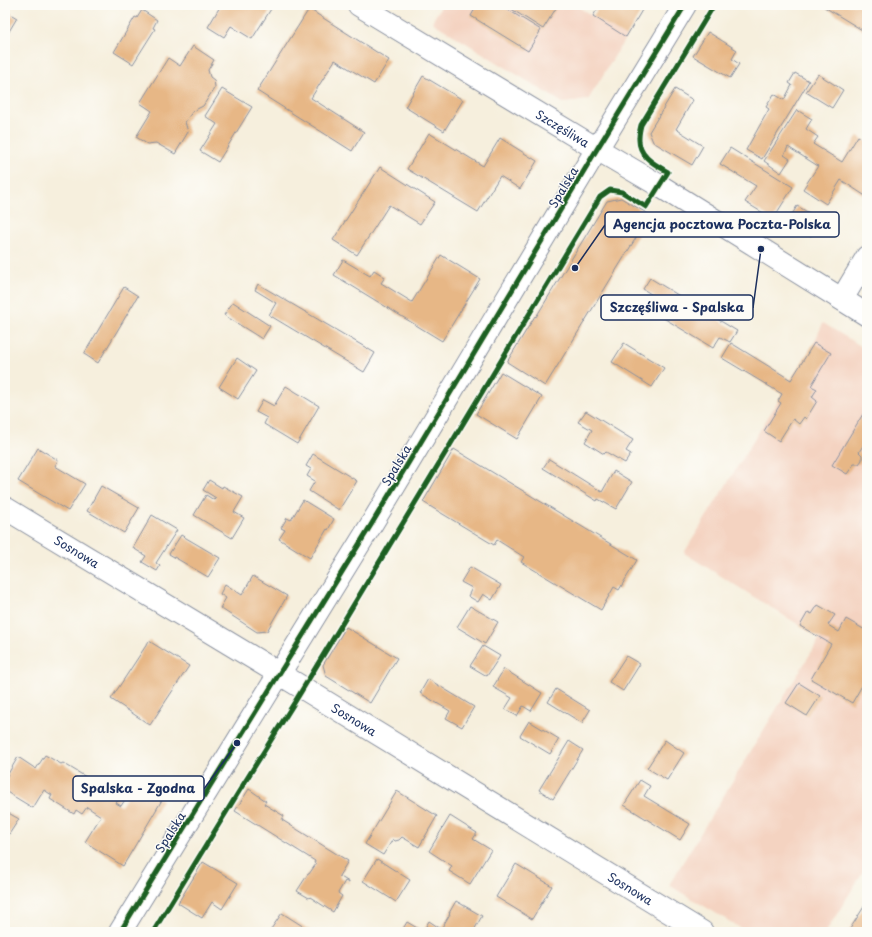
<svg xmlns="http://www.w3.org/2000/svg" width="872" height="937" font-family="'Playpen Sans',sans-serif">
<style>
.built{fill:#f4d3c1}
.building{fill:#e7b786}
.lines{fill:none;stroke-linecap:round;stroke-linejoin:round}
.minor-casing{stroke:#888f9e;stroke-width:24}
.tertiary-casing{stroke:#888f9e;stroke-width:24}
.minor{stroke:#fff;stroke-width:22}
.tertiary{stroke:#fff;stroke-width:22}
.cycleway-casing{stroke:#fdfcf7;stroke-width:8}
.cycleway{stroke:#1b5e20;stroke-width:5}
.labels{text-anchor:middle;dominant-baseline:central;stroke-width:3;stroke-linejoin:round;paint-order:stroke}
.street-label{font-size:12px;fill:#1b2f5e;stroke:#fdfcf7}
.leader{fill:none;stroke:#1b2f5e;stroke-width:1.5}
.callout-dot{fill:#1b2f5e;stroke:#fdfcf7;stroke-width:1.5}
.callout{fill:#fdfcf7;stroke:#1b2f5e;stroke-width:1.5}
.callout-label{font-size:13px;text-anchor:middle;font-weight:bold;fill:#1b2f5e}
</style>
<rect width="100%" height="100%" fill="#fdfcf7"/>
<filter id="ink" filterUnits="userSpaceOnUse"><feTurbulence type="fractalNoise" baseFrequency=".025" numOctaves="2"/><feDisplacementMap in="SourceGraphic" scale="8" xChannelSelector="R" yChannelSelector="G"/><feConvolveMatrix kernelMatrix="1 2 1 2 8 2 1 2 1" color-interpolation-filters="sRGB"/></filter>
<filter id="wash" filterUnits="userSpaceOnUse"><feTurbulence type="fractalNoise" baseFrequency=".012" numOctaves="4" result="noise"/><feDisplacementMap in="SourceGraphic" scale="16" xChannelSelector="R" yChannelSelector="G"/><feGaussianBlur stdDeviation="0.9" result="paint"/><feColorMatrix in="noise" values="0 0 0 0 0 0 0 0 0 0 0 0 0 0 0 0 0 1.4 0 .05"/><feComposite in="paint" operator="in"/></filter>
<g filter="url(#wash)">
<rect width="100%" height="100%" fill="#f6efdd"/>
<path class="built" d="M442 5H575L626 37 588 100 563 103 432 22Z
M823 323 867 350V865L826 932H747L669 885 820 638 684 553 814 343Z"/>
<g id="blocks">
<path class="building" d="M221 5H264L271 9 252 39 231 26 224 37 208 27Z
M477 5H500L541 30 528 51 471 16Z
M505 5H558L543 29Z
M600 5H645L626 37 593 16Z
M821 5H867V33Z
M309 9 389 60 374 84 335 60 311 98 364 132 352 151 257 91Z
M142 10 157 20 153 28 155 29 133 64 114 52 135 17 137 18Z
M5 11 17 18 5 38Z
M708 32 737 50 732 59 739 64 730 78 693 56Z
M193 46 214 60 208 70 210 77 214 80 215 87 203 106 193 111 185 122 188 132 175 154 156 143 147 144 136 137 152 111 140 103 168 58 180 66Z
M795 73 809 81 762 159 746 150 769 109 766 107 774 94 784 100 792 85 789 83Z
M818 74 843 90 832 108 806 92Z
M423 76 463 100 444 131 405 107Z
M222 89 252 107 218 162 200 151 217 124 205 116Z
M675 89 693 100 676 129 703 146 692 165 653 142 649 132Z
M797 110 812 119 806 129 818 137 813 144 842 162 858 136 867 142V197L841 180 826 204 803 189 818 166 788 147 784 155 790 159 781 173 764 161Z
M429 133 483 166 500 138 537 161 520 189 500 176 478 212 407 169Z
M730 148 793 187 773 219 745 202 756 186 720 164Z
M380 167 435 202 420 224 389 205 357 255 333 240Z
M621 198 650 215 545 386 507 362 535 316 536 317 607 201Z
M797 206 820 219 811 236 787 223Z
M441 255 480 279 442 341 334 275 343 260 370 276 374 270 385 277 381 283 412 302Z
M650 278 737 331 730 342 720 337 713 348 647 308 654 296 643 289Z
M258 284 375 353 364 372 269 315 276 303 255 290Z
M124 287 138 296 98 363 84 354Z
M233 302 270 326 262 339 224 315Z
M624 343 664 368 652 387 612 362Z
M731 343 791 380 814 343 831 353 811 386 817 389 812 397 817 401 806 419 804 417 799 424 793 419 779 441 764 431 781 403 778 401 782 394 722 358Z
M237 358 256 371 238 399 219 387Z
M501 372 542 397 517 439 476 414Z
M286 386 319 406 297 444 264 424 267 418 256 412 263 400 274 406Z
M586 411 633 440 626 451 631 454 625 463 606 452 604 454 585 442 592 430 578 422Z
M863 414 867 417V441H866L859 452 862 455V460L859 464H854L847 474 832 465Z
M38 448 58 460 55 466 85 484 68 511 18 481Z
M454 449 637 560 619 590 614 587 601 610 521 562 524 557 497 540 494 545 423 502Z
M313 454 357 481 339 510 309 491 315 481 307 476 311 469 306 466Z
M549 459 602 492 614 471 632 482 616 509 598 499 597 501 543 468Z
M209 480 222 488 223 486 243 497 234 512 244 518 232 538 194 515 206 495 214 500 216 498 203 490Z
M101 486 139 508 124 533 87 511Z
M303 500 334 519 328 530 327 529 310 558 279 539 285 530 281 528 287 518 291 520Z
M152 515 177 530 156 563 160 566 157 571 142 562 146 556 133 548Z
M181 535 220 558 208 577 169 554Z
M470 567 501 585 492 600 483 594 478 602 468 596 472 588 461 582Z
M253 576 287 596 267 631 257 632 220 608 226 598 220 594 225 584 242 595Z
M818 605 835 615 828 625 839 632 846 619 867 631V677L852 703 811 679 831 644 800 626 808 612 812 614Z
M470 606 498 622 485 644 457 627Z
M346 627 397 658 370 703 326 676 323 665Z
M149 641 189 666 150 725 111 699Z
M483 646 500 656 487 676 470 666Z
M626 656 640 664 623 691 609 682Z
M504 669 542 693 531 711 523 706 517 716 505 709 512 698 493 687Z
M428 679 474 707 462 727 446 718 450 711 420 693Z
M799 683 820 696 807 716 786 703Z
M556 689 590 710 582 723 548 702Z
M529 721 559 739 550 754 520 736Z
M665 740 684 753 667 780 647 768Z
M569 741 583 750 553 799 539 790Z
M45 755 61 764 63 763 104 788 105 786 121 796 116 803 121 806 135 784 162 800 123 866 85 842 101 816 87 807 82 814 76 810 74 814 50 799 52 795 44 790 33 808 5 791V779L18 757 36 769Z
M640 780 650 786 644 796 690 824 680 840 624 805Z
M249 789 266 801 264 804 284 816 282 820 348 861 339 876 349 882V883L345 881 338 893 342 896 333 912 310 897 309 898 297 891 308 874H309L316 864 314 863 315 861 235 811Z
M397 791 437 816 419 847 402 837 399 840 395 841 393 839 383 855 365 844Z
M5 811 19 819 6 839 5 838Z
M450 816 477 833 473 839 491 850 470 884 449 871 452 866 429 851Z
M377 859 410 880 396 902 363 881Z
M203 862 238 883 222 909 212 902 202 918 178 903Z
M516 864 552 886 532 919 496 897Z
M456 901 482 916 473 932H432L425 928 429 921 441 929 450 914 449 913Z
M867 902V932H848Z
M282 913 312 932H269Z
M407 922 424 932H401Z"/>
</g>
</g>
<g filter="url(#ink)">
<use href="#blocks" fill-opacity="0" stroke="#888f9e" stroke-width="1"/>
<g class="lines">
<defs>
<g id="minor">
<path id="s1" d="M359 5 597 149"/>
<path d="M842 299 867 257"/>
<path id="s2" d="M5 508 303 688 702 932"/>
</g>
<path id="tertiary" d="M597 149 660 186 867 315
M120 932 279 674 371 525 597 149 685 5"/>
</defs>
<use href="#minor" class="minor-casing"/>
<use href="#tertiary" class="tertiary-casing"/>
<use href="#minor" class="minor"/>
<use href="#tertiary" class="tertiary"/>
<defs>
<path id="cycleway" d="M120 932 279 674 371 525 597 149 685 5
M153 932 238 793 296 700 600 197 610 190 622 192 646 207 668 172C654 164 638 156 639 138 639 134 640 129 641 125L714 5"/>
</defs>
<use href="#cycleway" class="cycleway-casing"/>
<use href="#cycleway" class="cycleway"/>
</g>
</g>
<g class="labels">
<g class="street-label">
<text stroke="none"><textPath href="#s1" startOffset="238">Szczęśliwa</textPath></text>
<text transform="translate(563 187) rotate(-59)">Spalska</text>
<text transform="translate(396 465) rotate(-59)">Spalska</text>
<text stroke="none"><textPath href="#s2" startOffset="84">Sosnowa</textPath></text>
<text stroke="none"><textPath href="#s2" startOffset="408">Sosnowa</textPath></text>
<text transform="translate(170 832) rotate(-58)">Spalska</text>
<text stroke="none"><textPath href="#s2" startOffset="732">Sosnowa</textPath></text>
</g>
</g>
<path class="leader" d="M575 268L605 225M761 249L753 308M237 743L204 789"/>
<g class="callout-dot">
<circle cx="575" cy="268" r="4"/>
<circle cx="761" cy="249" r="4"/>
<circle cx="237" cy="743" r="4"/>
</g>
<g class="callout">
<rect x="605" y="212" width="234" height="25" rx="4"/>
<rect x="601" y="295" width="152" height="25" rx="4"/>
<rect x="73" y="776" width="131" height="25" rx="4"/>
</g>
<g class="callout-label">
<text x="722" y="229">Agencja pocztowa Poczta-Polska</text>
<text x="677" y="312">Szczęśliwa - Spalska</text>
<text x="138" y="793">Spalska - Zgodna</text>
</g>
<rect width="872" height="937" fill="none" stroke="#fdfcf7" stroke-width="20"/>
</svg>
